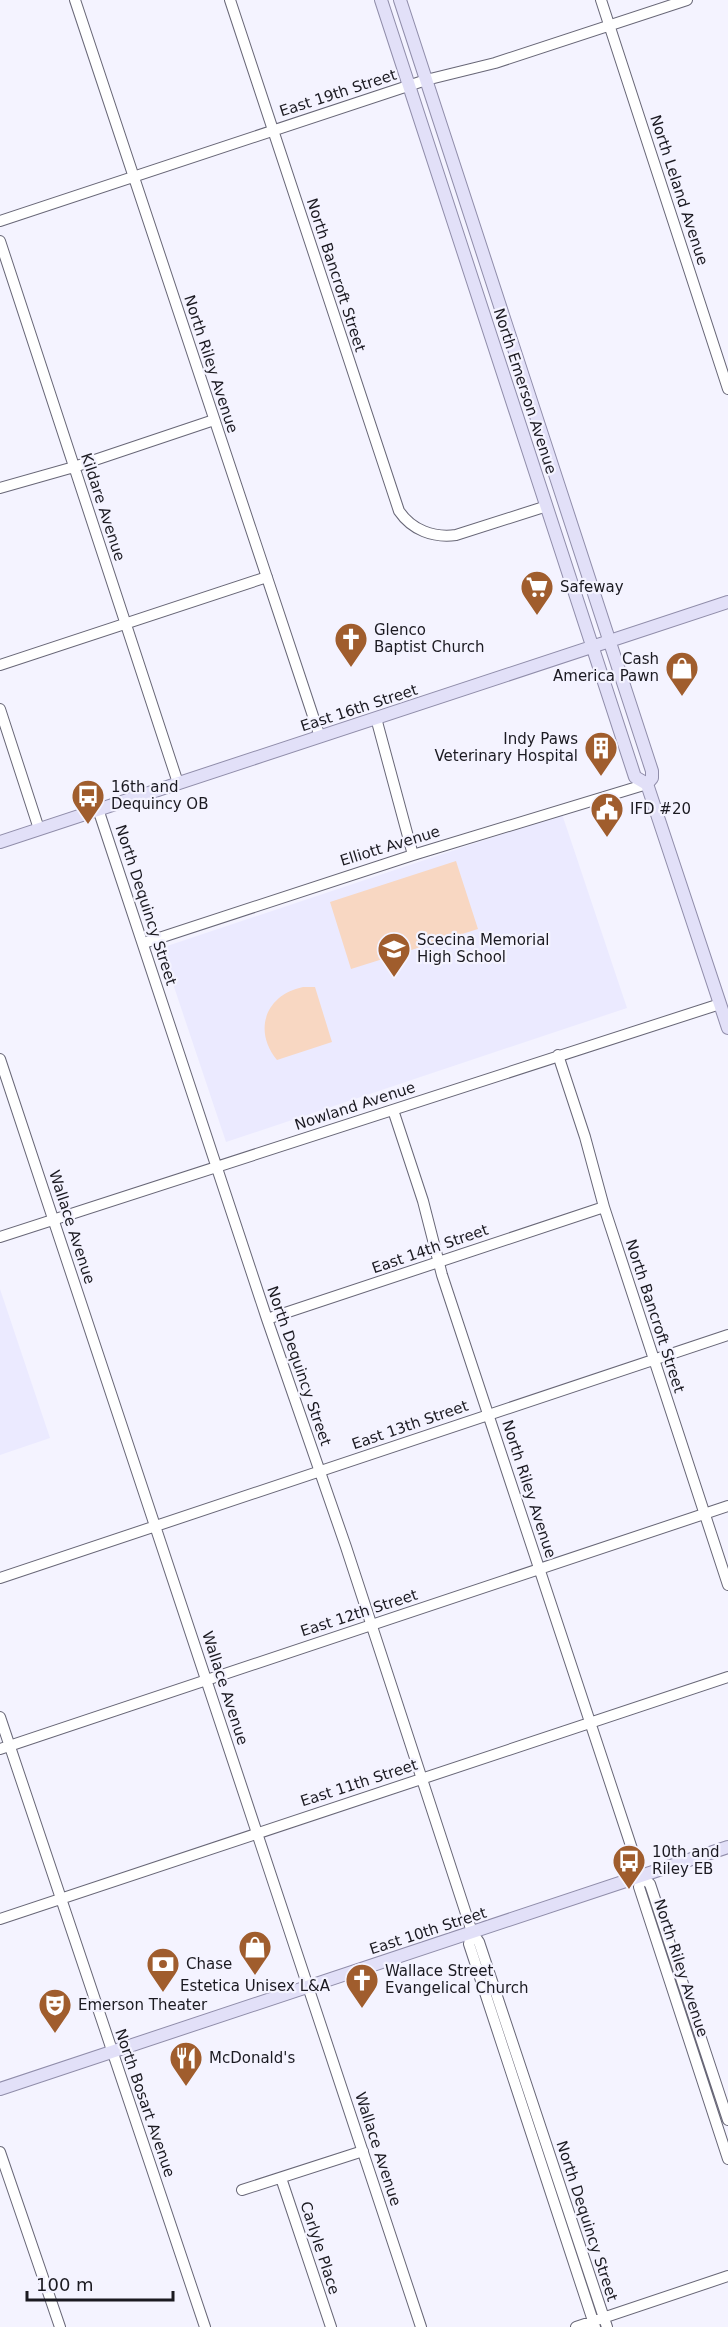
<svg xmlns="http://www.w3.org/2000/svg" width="728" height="2327" font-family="'DejaVu Sans',sans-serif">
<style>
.built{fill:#ebeaff}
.green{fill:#f8d7c2}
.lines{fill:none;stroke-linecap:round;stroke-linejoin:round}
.minor-casing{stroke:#686777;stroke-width:12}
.major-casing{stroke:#908daa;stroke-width:14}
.minor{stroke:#fff;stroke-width:10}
.major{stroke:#e2e0f8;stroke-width:12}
.labels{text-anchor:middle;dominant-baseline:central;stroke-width:4.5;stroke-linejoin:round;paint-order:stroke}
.street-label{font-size:15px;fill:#1b1a21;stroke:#f4f3ff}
.poi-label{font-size:15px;fill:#1b1a21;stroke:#f4f3ff;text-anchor:start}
</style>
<rect width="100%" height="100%" fill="#f4f3ff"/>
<path class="built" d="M562 814 627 1008 226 1142 161 948Z
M0 1289 50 1438 0 1455Z"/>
<path class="green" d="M456 861 478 929 351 969 330 902Z
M303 987H315L332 1042 277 1060C253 1031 265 995 303 987Z"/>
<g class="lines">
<defs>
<path id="minor" d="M75 0 320 737
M230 0 399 511C412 530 433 538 456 535L547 506
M601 0 728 389
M0 221 426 80 495 63 687 0
M0 241 178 783
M0 488 74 467 214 420
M0 665 267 577
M0 709 39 829
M376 718 413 855
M98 809 267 1319 346 1547 472 1932 479 1942 607 2327
M144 943 413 855 647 784
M558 1055 585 1137 604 1207 728 1585
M0 1059 421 2327
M393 1110 423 1201 442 1275 641 1876 639 1887 728 2159
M0 1237 720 1004
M267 1319 604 1207
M0 1578 728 1335
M0 1717 205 2327
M0 1749 728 1506
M641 1876 650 1884 728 2120
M0 1919 728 1677
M472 1932 469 1944 595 2327
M0 2152 60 2327
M281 2178 331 2327
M242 2190 363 2151
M576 2327 728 2276"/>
<path id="major" d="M381 0 635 777 647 784 728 1028
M400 0 652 771V778L647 784
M0 842 728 602
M0 2089 728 1847"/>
</defs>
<use href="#minor" class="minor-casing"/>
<use href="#major" class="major-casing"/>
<use href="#minor" class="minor"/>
<use href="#major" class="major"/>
</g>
<defs>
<symbol id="supermarket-pin" viewBox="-11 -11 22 30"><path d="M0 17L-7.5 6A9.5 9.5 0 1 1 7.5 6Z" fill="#a05d2d" stroke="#f4f3ff"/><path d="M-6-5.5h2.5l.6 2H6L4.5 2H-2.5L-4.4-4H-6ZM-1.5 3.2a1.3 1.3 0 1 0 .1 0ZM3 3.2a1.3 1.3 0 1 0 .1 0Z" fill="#fff"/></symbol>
<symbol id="church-pin" viewBox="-11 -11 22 30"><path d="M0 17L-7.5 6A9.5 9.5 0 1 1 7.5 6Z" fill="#a05d2d" stroke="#f4f3ff"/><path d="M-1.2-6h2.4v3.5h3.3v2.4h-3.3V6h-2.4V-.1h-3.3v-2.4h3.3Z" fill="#fff"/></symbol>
<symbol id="shop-pin" viewBox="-11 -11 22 30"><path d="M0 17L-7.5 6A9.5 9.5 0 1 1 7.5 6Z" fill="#a05d2d" stroke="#f4f3ff"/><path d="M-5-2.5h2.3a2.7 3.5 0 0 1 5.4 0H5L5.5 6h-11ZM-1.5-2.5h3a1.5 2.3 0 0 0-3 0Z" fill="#fff"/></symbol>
<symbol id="building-pin" viewBox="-11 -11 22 30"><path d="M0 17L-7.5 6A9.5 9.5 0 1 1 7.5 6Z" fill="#a05d2d" stroke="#f4f3ff"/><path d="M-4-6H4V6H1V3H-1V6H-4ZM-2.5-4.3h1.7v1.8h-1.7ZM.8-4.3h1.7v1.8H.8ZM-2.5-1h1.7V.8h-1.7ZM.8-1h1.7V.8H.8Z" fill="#fff"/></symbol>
<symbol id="bus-pin" viewBox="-11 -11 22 30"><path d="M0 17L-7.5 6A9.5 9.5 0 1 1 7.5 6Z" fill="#a05d2d" stroke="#f4f3ff"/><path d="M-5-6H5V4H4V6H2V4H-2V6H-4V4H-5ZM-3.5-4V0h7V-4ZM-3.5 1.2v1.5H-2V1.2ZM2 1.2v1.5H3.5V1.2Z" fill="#fff"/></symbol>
<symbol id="civic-pin" viewBox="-11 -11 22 30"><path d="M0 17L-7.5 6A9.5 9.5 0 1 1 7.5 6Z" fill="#a05d2d" stroke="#f4f3ff"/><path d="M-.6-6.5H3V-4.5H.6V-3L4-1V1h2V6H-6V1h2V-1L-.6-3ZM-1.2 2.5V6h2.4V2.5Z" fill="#fff"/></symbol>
<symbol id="school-pin" viewBox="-11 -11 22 30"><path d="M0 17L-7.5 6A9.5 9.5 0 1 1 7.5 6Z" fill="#a05d2d" stroke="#f4f3ff"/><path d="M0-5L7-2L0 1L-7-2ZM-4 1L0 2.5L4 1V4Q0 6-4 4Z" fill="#fff"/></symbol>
<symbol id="bank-pin" viewBox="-11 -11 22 30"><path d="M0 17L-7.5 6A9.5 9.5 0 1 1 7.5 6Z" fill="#a05d2d" stroke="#f4f3ff"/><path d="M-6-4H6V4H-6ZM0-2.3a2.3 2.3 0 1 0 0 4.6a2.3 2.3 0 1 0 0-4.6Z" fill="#fff"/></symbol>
<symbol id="theatre-pin" viewBox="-11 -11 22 30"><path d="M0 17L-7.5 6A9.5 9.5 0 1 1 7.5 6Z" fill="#a05d2d" stroke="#f4f3ff"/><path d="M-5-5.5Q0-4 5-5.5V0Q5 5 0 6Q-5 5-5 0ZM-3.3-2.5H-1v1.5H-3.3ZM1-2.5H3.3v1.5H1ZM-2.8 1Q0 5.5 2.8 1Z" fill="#fff"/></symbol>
<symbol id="restaurant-pin" viewBox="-11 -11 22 30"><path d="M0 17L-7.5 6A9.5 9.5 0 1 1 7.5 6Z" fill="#a05d2d" stroke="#f4f3ff"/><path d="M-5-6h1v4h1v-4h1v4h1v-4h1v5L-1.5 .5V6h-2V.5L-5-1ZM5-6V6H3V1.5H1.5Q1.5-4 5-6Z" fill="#fff"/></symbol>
</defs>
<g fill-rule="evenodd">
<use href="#supermarket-pin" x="518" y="568" width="38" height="52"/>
<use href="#church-pin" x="332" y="620" width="38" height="52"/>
<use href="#shop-pin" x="663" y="649" width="38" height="52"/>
<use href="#building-pin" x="582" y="729" width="38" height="52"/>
<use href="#bus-pin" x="69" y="777" width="38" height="52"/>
<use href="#civic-pin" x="588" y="790" width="38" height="52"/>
<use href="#school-pin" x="375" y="930" width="38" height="52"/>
<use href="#bus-pin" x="610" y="1842" width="38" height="52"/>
<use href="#shop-pin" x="236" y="1928" width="38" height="52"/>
<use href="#bank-pin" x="144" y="1945" width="38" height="52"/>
<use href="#church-pin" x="343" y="1961" width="38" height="52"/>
<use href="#theatre-pin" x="36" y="1986" width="38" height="52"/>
<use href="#restaurant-pin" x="167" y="2039" width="38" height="52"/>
</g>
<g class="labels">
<g class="street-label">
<text transform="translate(338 93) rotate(-18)">East 19th Street</text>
<text transform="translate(679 190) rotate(72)">North Leland Avenue</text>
<text transform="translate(336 275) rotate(72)">North Bancroft Street</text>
<text transform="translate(211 364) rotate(72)">North Riley Avenue</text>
<text transform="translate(525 391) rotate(72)">North Emerson Avenue</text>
<text transform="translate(103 507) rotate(72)">Kildare Avenue</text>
<text transform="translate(359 708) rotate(-18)">East 16th Street</text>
<text transform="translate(390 846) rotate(-17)">Elliott Avenue</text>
<text transform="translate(146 905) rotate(72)">North Dequincy Street</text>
<text transform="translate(355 1106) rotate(-18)">Nowland Avenue</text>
<text transform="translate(72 1227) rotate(72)">Wallace Avenue</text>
<text transform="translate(430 1249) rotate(-19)">East 14th Street</text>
<text transform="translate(655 1316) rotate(72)">North Bancroft Street</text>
<text transform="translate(299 1366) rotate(71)">North Dequincy Street</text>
<text transform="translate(410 1425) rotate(-19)">East 13th Street</text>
<text transform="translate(529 1489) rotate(72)">North Riley Avenue</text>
<text transform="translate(359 1613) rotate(-18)">East 12th Street</text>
<text transform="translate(225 1688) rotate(72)">Wallace Avenue</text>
<text transform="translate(359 1783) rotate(-18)">East 11th Street</text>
<text transform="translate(428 1931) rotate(-18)">East 10th Street</text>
<text transform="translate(681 1968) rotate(72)">North Riley Avenue</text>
<text transform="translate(145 2103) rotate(71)">North Bosart Avenue</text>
<text transform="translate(378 2149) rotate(72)">Wallace Avenue</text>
<text transform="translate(587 2221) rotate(72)">North Dequincy Street</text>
<text transform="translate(320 2248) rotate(72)">Carlyle Place</text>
</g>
<g class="poi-label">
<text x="560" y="587">Safeway</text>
<text x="374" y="630">Glenco<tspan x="374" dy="17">Baptist Church</tspan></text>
<text x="659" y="659" text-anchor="end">Cash<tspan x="659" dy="17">America Pawn</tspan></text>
<text x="578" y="739" text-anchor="end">Indy Paws<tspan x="578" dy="17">Veterinary Hospital</tspan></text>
<text x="111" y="787">16th and<tspan x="111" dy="17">Dequincy OB</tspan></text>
<text x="630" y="809">IFD #20</text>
<text x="417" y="940">Scecina Memorial<tspan x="417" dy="17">High School</tspan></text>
<text x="652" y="1852">10th and<tspan x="652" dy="17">Riley EB</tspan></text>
<text x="186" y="1964">Chase</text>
<text x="385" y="1971">Wallace Street<tspan x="385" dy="17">Evangelical Church</tspan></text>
<text x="255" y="1986" text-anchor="middle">Estetica Unisex L&amp;A</text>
<text x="78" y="2005">Emerson Theater</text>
<text x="209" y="2058">McDonald's</text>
</g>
</g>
<path d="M27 2291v9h146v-9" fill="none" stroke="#1b1a21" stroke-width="3"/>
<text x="36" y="2291" font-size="18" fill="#1b1a21" stroke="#f4f3ff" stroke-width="4.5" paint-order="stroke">100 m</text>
</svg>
